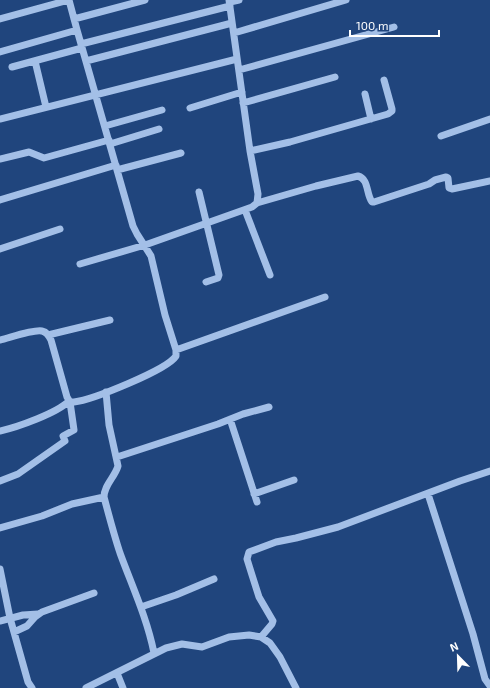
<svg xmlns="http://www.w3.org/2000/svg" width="490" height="688" font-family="'Exo 2',sans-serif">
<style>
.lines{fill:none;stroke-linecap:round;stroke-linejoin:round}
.minor{stroke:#a3bfe7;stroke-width:7}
</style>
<rect width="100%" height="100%" fill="#20457d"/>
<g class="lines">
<path class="minor" d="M230 2 239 0
M0 19 69 0
M74 19 145 0
M234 33 346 0
M81 44 230 6
M0 52 77 30
M35 61 46 107
M86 61 232 23
M12 67 82 48
M239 70 394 27
M365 94 371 119
M243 103 335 77
M190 108 242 92
M0 119 237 59
M105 126 162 110
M441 136 490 119
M110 144 159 129
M250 151 290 142 388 114 392 111V109L384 80
M0 159 29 152 44 158 109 140
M117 170 181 153
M199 192 219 275 218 278 206 282
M0 200 116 165
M257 203 316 186 358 176C369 179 366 194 372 202H374L429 184 435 180 446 177 448 178 449 188 452 189 490 181
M245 210 270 275
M0 249 60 229
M80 264 145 245 252 207 257 203 258 194 250 151 229 0
M48 335 110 320
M0 340C9 338 34 329 42 331 47 332 49 336 51 340L67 397 70 402H74C92 400 167 370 176 356V350L165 315 151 256 137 234 133 226 77 30 69 0
M176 350 325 297
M106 392 109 425 118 466C115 477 104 485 104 497 109 516 114 535 120 553 132 586 147 618 154 653
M230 419 257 502
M0 431C18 427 57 413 69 401
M117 457 218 424 243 414 269 407
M0 481 18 474 65 441 63 436 74 430 70 402
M254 494 294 480
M428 494 473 634 485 679 490 686
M0 528 42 516 72 504 104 497
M0 569 10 618 28 682 32 688
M141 607 176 595 214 579
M0 621 23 615 38 614
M14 632 27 626 35 617 42 612 94 593
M261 637 272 624 273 621 259 597 252 575 247 559 249 552 276 542 296 538 338 527 460 481 490 471
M117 673 123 688
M86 688 166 648 182 644 202 647 229 637 249 635 261 637 270 643 280 657 296 688"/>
</g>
<g transform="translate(458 656) rotate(337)" stroke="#20457d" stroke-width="3" paint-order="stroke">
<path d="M0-3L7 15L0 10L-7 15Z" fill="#ffffff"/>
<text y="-6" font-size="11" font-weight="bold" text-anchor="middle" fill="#ffffff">N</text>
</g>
<path d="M350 30v6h89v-6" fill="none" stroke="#ffffff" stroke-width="2"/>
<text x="356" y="30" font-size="12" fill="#ffffff" stroke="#20457d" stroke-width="3" paint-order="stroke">100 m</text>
</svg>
